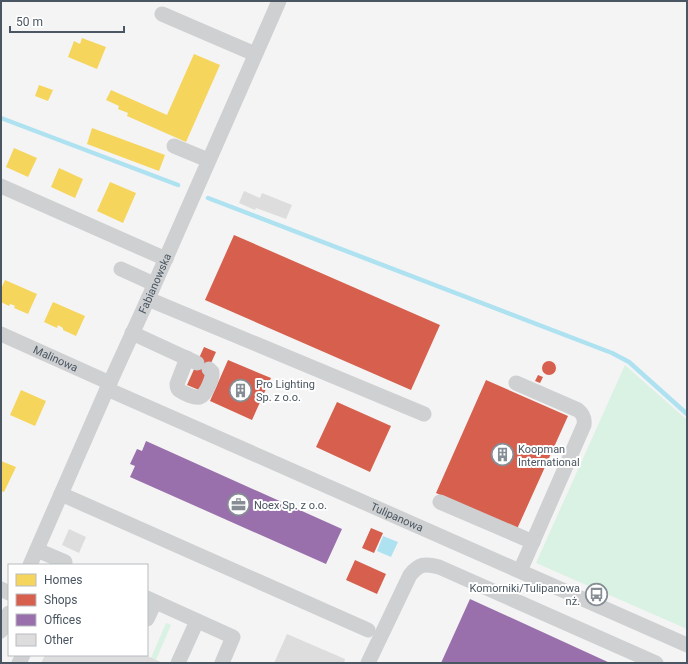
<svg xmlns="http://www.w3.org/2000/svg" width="688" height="664" font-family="Roboto,sans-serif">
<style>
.green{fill:#d9f2e3}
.water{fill:#aee2f0}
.homes{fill:#f6d55c}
.shops{fill:#d6604d}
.offices{fill:#9970ab}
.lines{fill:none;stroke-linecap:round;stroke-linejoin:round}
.stream{stroke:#aee2f0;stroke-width:4.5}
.building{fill:#ddddde}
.minor{stroke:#ced0d2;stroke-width:15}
.labels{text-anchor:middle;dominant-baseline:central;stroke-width:4;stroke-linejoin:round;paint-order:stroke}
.street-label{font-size:11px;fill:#4a5661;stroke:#fff}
.poi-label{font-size:11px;fill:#4a5661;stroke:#fff;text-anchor:start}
</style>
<rect width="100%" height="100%" fill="#f4f4f4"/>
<path class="green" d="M625 365 687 420V629L536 563Z
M166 623 171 625 156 660 151 658Z"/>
<path class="water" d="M383 536 398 542 391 557 377 551Z"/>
<path class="homes" d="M82 38 106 47 97 69 68 57 74 41 80 44Z
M194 54 220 65 186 142 127 116 128 113 118 109 119 106 106 100 111 90 167 115Z
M39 85 53 90 48 101 35 96Z
M92 128 165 155 159 171 87 144Z
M14 148 37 158 28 177 6 167Z
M59 168 83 179 75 198 51 187Z
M110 182 136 193 123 223 97 211Z
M5 280 37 294 28 314 14 308 15 306 13 305 10 304 9 306 1 302V289Z
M53 302 85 316 76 336 63 330V328L58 325 57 328 44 322Z
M21 390 46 401 35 426 10 415Z
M1 461 16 467 4 492 1 491Z"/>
<path class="shops" d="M234 235 440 325 411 390 205 300Z
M204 347 216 352 199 390 187 385Z
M228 360 271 378 252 420 210 401Z
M542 368a7 7 0 1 1 14 0a7 7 0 1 1-14 0Z
M538 375 543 377 540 383 535 381Z
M486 380 568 416 517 529 436 493Z
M337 402 391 426 370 472 316 447Z
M371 528 383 533 374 553 362 548Z
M355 560 386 574 377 594 346 580Z"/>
<path class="offices" d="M146 441 342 529 326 564 130 477 135 466 130 464 137 449 142 451Z
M470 599 610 663H441Z"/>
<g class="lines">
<path class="stream" d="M1 118 178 185
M208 198 612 353 629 362 687 414"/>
</g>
<path class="building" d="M244 191 260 198 262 193 292 205 286 219 256 208 255 210 239 203Z
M69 529 86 537 79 553 62 545Z
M287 634 345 659 344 663H274Z
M45 655H145L163 663H41Z"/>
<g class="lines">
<g class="minor">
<path d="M162 14 255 54"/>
<path d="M174 146 208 160"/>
<path d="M1 186 166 259"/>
<path d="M121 269 154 284"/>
<path d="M148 299 424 414"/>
<path d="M132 333 197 363"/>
<path id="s1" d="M1 334 110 383"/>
<path d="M187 358 177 384C177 387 177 388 179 390 183 393 196 399 200 397 206 395 213 378 212 372L209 369"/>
<path d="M516 383 578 410C583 414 585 418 584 425L520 571"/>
<path id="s2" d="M107 389 687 645"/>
<path d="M61 494 368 630"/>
<path d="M440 502 533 542"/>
<path d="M37 550 65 562 64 565"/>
<path id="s3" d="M30 565 107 389 148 299 279 1"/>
<path d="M1 589 9 593"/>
<path d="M147 598 233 637 222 663"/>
<path d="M147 619 155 602"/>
<path d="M1 631 9 613"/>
<path d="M19 663 23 655"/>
<path d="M178 663 197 621"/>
<path d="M368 663 410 575C419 564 425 563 439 567L656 663"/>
</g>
</g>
<defs>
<symbol id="building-ring" viewBox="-11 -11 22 22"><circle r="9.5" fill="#fff" stroke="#868d94" stroke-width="1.5"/><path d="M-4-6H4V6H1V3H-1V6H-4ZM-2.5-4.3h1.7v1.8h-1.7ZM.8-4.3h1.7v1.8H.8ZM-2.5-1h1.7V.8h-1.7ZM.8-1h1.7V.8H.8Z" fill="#868d94"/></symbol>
<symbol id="office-ring" viewBox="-11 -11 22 22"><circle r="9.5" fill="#fff" stroke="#868d94" stroke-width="1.5"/><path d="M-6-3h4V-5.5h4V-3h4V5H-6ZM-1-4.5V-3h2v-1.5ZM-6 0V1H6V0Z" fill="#868d94"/></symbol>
<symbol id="bus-ring" viewBox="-11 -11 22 22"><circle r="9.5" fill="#fff" stroke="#868d94" stroke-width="1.5"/><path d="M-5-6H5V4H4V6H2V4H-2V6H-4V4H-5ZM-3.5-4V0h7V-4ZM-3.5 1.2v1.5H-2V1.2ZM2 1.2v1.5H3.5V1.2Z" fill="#868d94"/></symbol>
</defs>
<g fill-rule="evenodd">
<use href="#building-ring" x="228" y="378" width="25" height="25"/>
<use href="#building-ring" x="490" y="442" width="25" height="25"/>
<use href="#office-ring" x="226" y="492" width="25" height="25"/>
<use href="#bus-ring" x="584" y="582" width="25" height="25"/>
</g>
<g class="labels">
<g class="street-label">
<text stroke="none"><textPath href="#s3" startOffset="308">Fabianowska</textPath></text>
<text stroke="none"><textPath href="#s1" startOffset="60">Malinowa</textPath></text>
<text stroke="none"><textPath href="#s2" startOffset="317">Tulipanowa</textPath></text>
</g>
<g class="poi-label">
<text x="256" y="384">Pro Lighting<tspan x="256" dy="13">Sp. z o.o.</tspan></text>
<text x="518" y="449">Koopman<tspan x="518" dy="13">International</tspan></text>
<text x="254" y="505">Noex Sp. z o.o.</text>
<text x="580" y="588" text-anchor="end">Komorniki/Tulipanowa<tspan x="580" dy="13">nż.</tspan></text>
</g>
</g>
<rect width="688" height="664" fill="none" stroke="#4a5661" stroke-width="4"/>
<rect x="8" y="564" width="140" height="92" fill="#ffffff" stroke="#b7bbc0"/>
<rect x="16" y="574" width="20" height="12" fill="#f6d55c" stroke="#b7bbc0"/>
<text x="44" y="584" font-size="12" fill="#4a5661">Homes</text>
<rect x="16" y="594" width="20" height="12" fill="#d6604d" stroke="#b7bbc0"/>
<text x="44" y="604" font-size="12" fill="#4a5661">Shops</text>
<rect x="16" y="614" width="20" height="12" fill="#9970ab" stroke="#b7bbc0"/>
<text x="44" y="624" font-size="12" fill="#4a5661">Offices</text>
<rect x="16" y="634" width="20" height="12" fill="#ddddde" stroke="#b7bbc0"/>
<text x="44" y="644" font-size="12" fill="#4a5661">Other</text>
<path d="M10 26v6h114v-6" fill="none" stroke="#4a5661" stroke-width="2"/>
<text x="16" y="26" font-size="12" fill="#4a5661" stroke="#ffffff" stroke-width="3" paint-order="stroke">50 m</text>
</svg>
